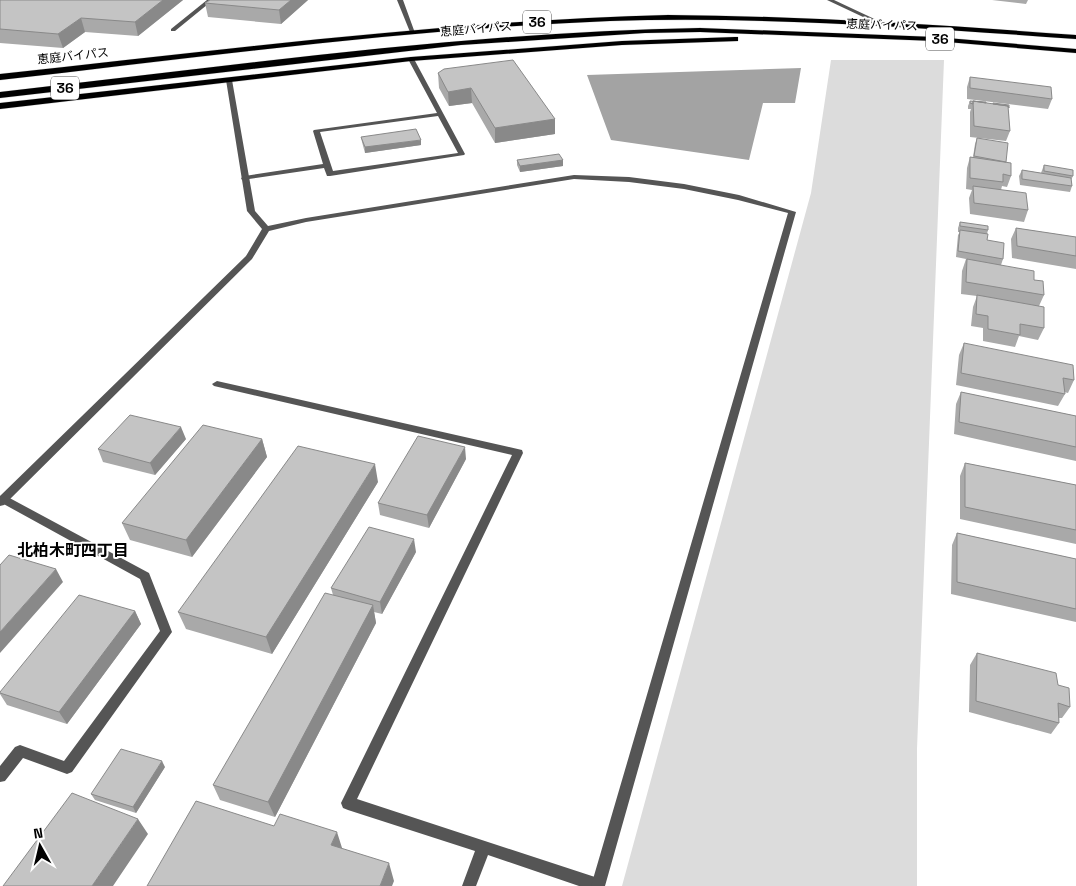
<svg xmlns="http://www.w3.org/2000/svg" width="1076" height="886" font-family="'Space Grotesk','Noto Sans JP',sans-serif">
<style>
.green{fill:#dcdcdc}
.water{fill:#a3a3a3}
.lines{fill:none;stroke-linecap:round;stroke-linejoin:round}
.trunk-casing{stroke:#dbdbdb;stroke-width:1}
.service{fill:#555;fill-rule:evenodd}
.minor{fill:#555;fill-rule:evenodd}
.trunk{fill:#000;fill-rule:evenodd}
.wall{fill:#a9a9a9}
.shaded-wall{fill:#898989}
.building{fill:#c4c4c4;stroke:#898989}
.labels{text-anchor:middle;dominant-baseline:central;stroke-width:4;stroke-linejoin:round;paint-order:stroke}
.far-street-label{font-size:12px;fill:#000;stroke:#fff}
.shield{fill:#fff;stroke:#4c4c4c;stroke-width:1}
.shield-label{font-size:14px;font-weight:bold;fill:#000}
.neighbourhood-label{font-size:16px;font-weight:bold;fill:#000;stroke:#fff}
</style>
<rect width="100%" height="100%" fill="#fff"/>
<path class="green" d="M831 60H944L917 749V886H622L811 193Z"/>
<path class="water" d="M801 68 795 103H763L749 160 611 140 587 75Z"/>
<g class="lines">
<defs>
<path id="trunk" d="M668 15C805 16 940 25 1076 35V39C921 28 766 16 610 21 406 29 203 57 0 80V74C223 50 444 21 668 15Z
M700 28 935 37 1076 49V53L935 41 700 32 645 33 461 45 0 98V92C233 66 466 32 700 28Z
M735 37H738V41L622 45 411 61 0 109V103L411 57 622 41Z"/>
</defs>
<use href="#trunk" class="trunk-casing"/>
<path class="service" d="M207 0H213L175 31H171V29Z
M411 57 414 59 465 154 464 155 330 176H327L324 168 242 180 241 178 245 176 323 164 313 131 314 130 437 113 408 59ZM438 116 458 153 333 171 320 132Z
M217 381 522 450 523 453 357 799 598 878 603 880 605 886H579L488 855 476 886H462L475 851 348 810 343 808 341 803 512 455 214 386 212 384Z
M4 495 149 573 172 632 72 772 67 774 23 758 5 781 0 782V766L15 747 20 745 64 761 160 631 140 579 0 502V496Z"/>
<path class="minor" d="M397 0H403L415 33 410 32Z
M827 0H834L883 23 878 24Z
M229 78 232 80 255 211 268 226 306 218 574 175 629 177 684 184 739 195 796 212 605 886H591L788 213 738 200 684 189 629 182 574 179 306 222 269 231 252 259 4 505 0 506V496L246 256 262 229 247 211 226 80Z"/>
<use href="#trunk" class="trunk"/>
</g>
<path class="wall" d="M0 0H183L138 36 85 32 63 48 0 43Z
M210 0H308L281 24 208 17 205 3Z
M992 0H1028L1026 4Z
M438 73 555 119V134L495 143 472 103 449 106 439 88Z
M970 77 1052 99 1048 109 967 99V87Z
M970 101 986 103 1008 110 1010 131 1006 141 970 137V112L971 109H968V106Z
M361 137 421 145 365 153 362 142Z
M977 138 1006 162 1011 176 1007 187 1002 186 1001 190 1028 210 1024 222 970 214 969 198 972 190 966 189 967 168 970 157H973L975 144Z
M517 160H563V166L520 172 517 165Z
M1044 165 1073 176 1071 180 1072 186 1070 192 1020 185 1019 176 1022 170 1041 173Z
M960 222 988 230 987 234V240L1003 259 1001 265 1034 280 1044 295 1039 306 1044 328 1038 340 1019 336 1015 347 983 341V328L971 326 973 307 977 296 961 294 962 271 966 259 956 257 958 235 960 232H958V228Z
M1016 228 1076 237V269L1012 258 1011 239Z
M964 343 1074 380 1068 393 1064 392 1065 394 1058 406 956 385 959 355Z
M961 392 1076 416V461L954 434 956 404Z
M186 439 155 475 103 462 98 449Z
M262 439 267 457 192 557 130 540 122 523Z
M466 459 429 528 380 515 378 503Z
M965 463 1076 485V544L960 519V476Z
M378 482 272 654 186 629 178 612Z
M957 533 1076 559V622L951 594 952 545Z
M416 552 382 614 374 612 376 623 275 817 220 800 213 785 333 595 331 588Z
M135 611 141 624 67 724 7 705 0 694V692Z
M977 653 1058 685 1070 707 1062 718H1059V723L1051 734 969 712 970 665Z
M165 767 136 813 95 800 91 794Z"/>
<path class="shaded-wall" d="M163 0H183L138 36 135 22Z
M291 0H308L281 24 279 10Z
M81 18 85 32 63 48 58 34Z
M471 88 472 103 449 106 448 92Z
M555 119V134L495 143V128Z
M421 140V145L365 153V147Z
M563 160V166L520 172V166Z
M181 427 186 439 155 475 150 463Z
M262 439 267 457 192 557 186 540Z
M465 447 466 459 429 528 427 515Z
M375 464 378 482 272 654 266 637Z
M414 539 416 552 382 614 380 602Z
M56 569 63 582 0 653V632Z
M373 605 376 623 275 817 268 802Z
M135 611 141 624 67 724 59 712Z
M162 761 165 767 136 813 133 807Z
M138 819 148 834 113 886H92Z
M337 832 343 851 331 845Z
M389 863 394 881 392 886H380Z"/>
<path class="building" d="M0 0H163L135 22 81 18 58 34 0 29Z
M210 0H291L279 10 205 3Z
M513 60 555 119 495 128 471 88 448 92 438 73 444 69Z
M970 77 1051 87 1052 99 970 88Z
M970 101 986 102V103L973 101V104L970 103Z
M973 101 1008 106 1010 131 974 126Z
M993 103 1009 105V108L1008 106 993 104Z
M416 129 421 140 365 147 361 137Z
M977 138 1008 143 1006 162 974 156Z
M559 154 563 160 520 166 517 160Z
M970 157 1011 163V176L1003 174V182L970 178Z
M1044 165 1073 170V176L1044 171Z
M1022 170 1071 178 1072 186 1022 179Z
M973 186 1026 193 1028 210 974 203Z
M960 222 988 226V230L960 226Z
M1016 228 1076 237V256L1017 246Z
M960 230 988 234 987 240 1004 243 1003 259 958 251Z
M967 259 1034 271V280L1043 281 1044 295 966 282Z
M977 295 1044 307V328L1020 324V335L988 329V316L976 314Z
M964 343 1073 365 1074 380 1063 378 1065 394 961 373Z
M961 392 1076 416V447L959 422Z
M130 415 181 427 150 463 98 449Z
M203 425 262 439 186 540 122 523Z
M418 436 465 447 427 515 378 503Z
M298 446 375 464 266 637 178 612Z
M965 463 1076 485V530L965 507Z
M369 527 414 539 380 602 331 588Z
M957 533 1076 559V609L957 582Z
M9 555 56 569 0 632V565Z
M325 593 373 605 268 802 213 785Z
M79 595 135 611 59 712 0 693V692Z
M977 653 1056 673 1058 685 1069 688 1070 707 1058 703 1059 723 976 701Z
M121 749 162 761 133 807 91 794Z
M72 793 138 819 92 886H3Z
M196 801 274 826 280 814 337 832 331 845 389 863 380 886H147Z"/>
<g class="labels">
<g class="far-street-label">
<text transform="translate(882 25) rotate(2)">恵庭バイパス</text>
<text transform="translate(476 29) rotate(-5)">恵庭バイパス</text>
<text transform="translate(73 56) rotate(-6)">恵庭バイパス</text>
</g>
<g class="shield">
<rect x="523" y="10.5" width="28" height="23" rx="4"/>
<rect x="926" y="27.5" width="28" height="23" rx="4"/>
<rect x="51" y="76.5" width="28" height="23" rx="4"/>
</g>
<g class="shield-label">
<text x="537" y="22">36</text>
<text x="940" y="39">36</text>
<text x="65" y="88">36</text>
</g>
<g class="neighbourhood-label">
<text x="73" y="550">北柏木町四丁目</text>
</g>
</g>
<g transform="translate(40 846) rotate(352)" stroke="#ffffff" stroke-width="4" paint-order="stroke">
<path d="M0-4L9 19L0 12L-9 19Z" fill="#000000"/>
<text y="-8" font-size="14" font-weight="bold" text-anchor="middle" fill="#000000">N</text>
</g>
</svg>
